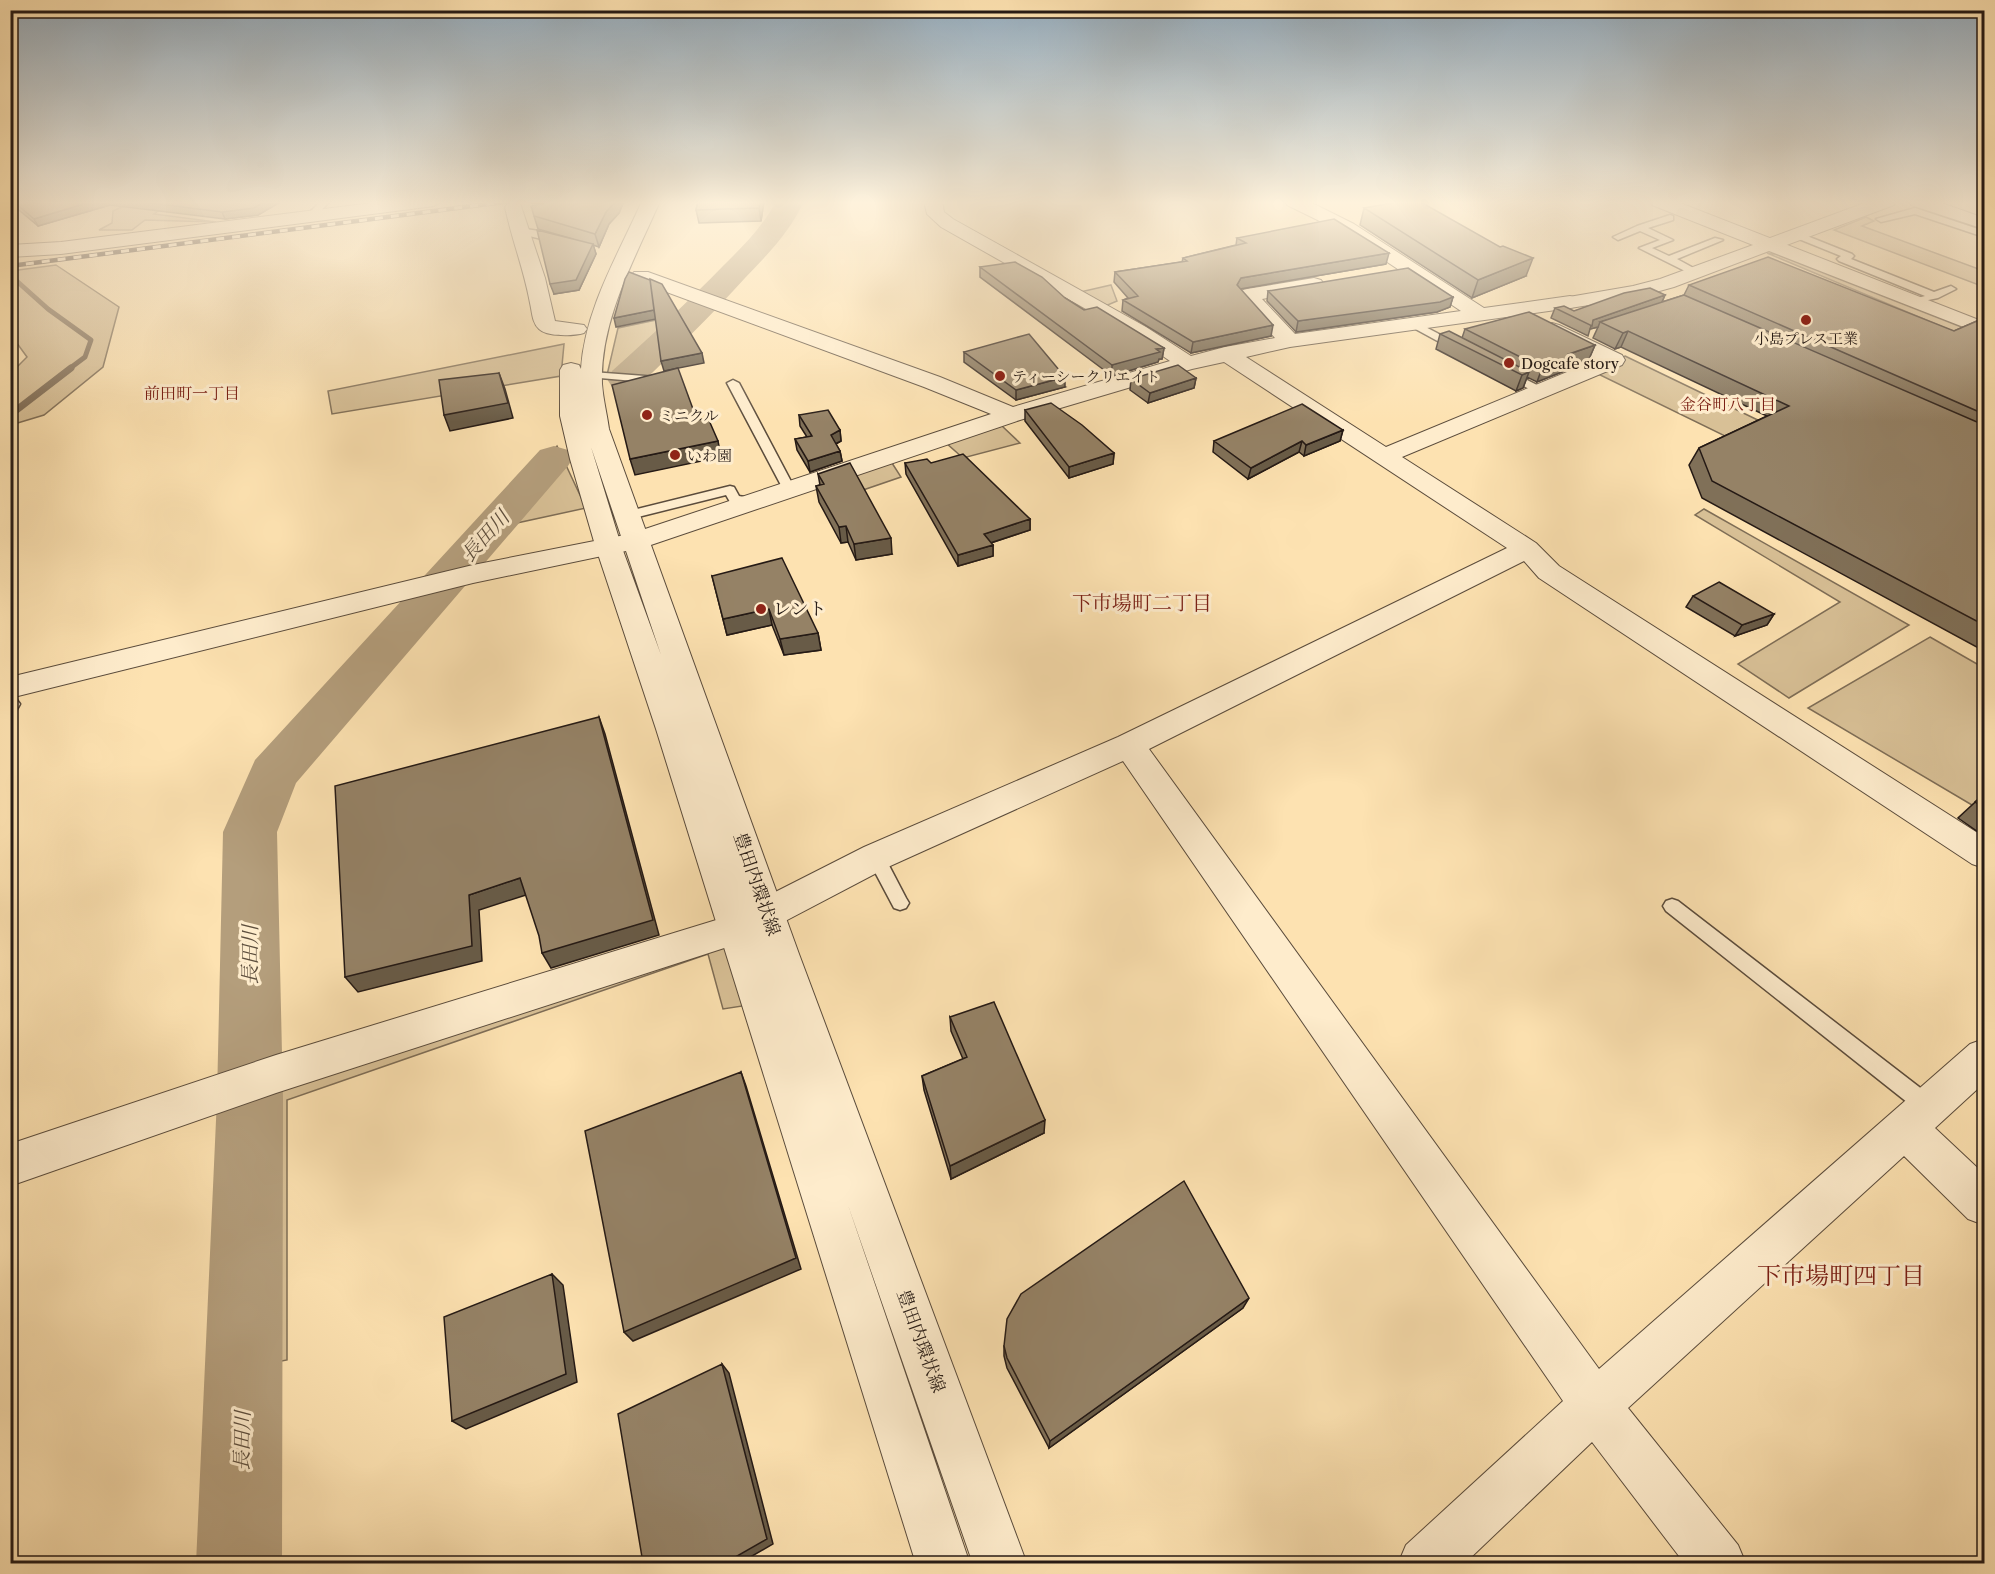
<svg xmlns="http://www.w3.org/2000/svg" width="1995" height="1574" font-family="'Libre Caslon Text','Noto Serif JP',serif">
<style>
.green{fill:#d8c096;stroke:#7e6d56;stroke-width:1.5}
.lines{fill:none;stroke-linecap:round;stroke-linejoin:round}
.stream-far1{stroke:#7b6953;stroke-width:5}
.stream{stroke:#7b6953;stroke-width:7}
.river{fill:#b49e7c;fill-rule:evenodd}
.service-casing{stroke:#5b4c3c;stroke-width:3}
.minor-casing{stroke:#5b4c3c;stroke-width:2}
.tertiary-casing{stroke:#5b4c3c;stroke-width:2}
.service{fill:#feeccc;fill-rule:evenodd}
.minor{fill:#feeccc;fill-rule:evenodd}
.tertiary{fill:#feeccc;fill-rule:evenodd}
.rail-casing{stroke:#251a15;stroke-width:4.5}
.rail{stroke:#feeccc;stroke-width:3;stroke-dasharray:8;stroke-linecap:butt}
.wall{fill:#807058;stroke:#251a15;stroke-width:1.5}
.shaded-wall{fill:#685b47;stroke:#251a15;stroke-width:1.5}
.building{fill:#958266;stroke:#251a15;stroke-width:1.5}
.poi-dot{fill:#8f2418;stroke:#feeccc;stroke-width:2}
.labels{text-anchor:middle;dominant-baseline:central;stroke-width:6;stroke-linejoin:round;paint-order:stroke}
.far-poi-label{font-size:15px;fill:#251a15;stroke:#feeccc;text-anchor:start}
.far-neighbourhood-label{font-size:16px;fill:#7a1f14;stroke:#feeccc}
.poi-label{font-size:18px;fill:#251a15;stroke:#feeccc;text-anchor:start}
.street-label{font-size:18px;fill:#251a15;stroke:#feeccc}
.water-label{font-size:20px;font-style:italic;fill:#5e4f3e;stroke:#feeccc}
.neighbourhood-label{font-size:20px;fill:#7a1f14;stroke:#feeccc}
.near-neighbourhood-label{font-size:24px;fill:#7a1f14;stroke:#feeccc}
</style>
<rect width="100%" height="100%" fill="#fde2b1"/>
<filter id="stains"><feTurbulence type="fractalNoise" baseFrequency=".00333" numOctaves="4"/><feColorMatrix values="0 0 0 0 .2 0 0 0 0 .09 0 0 0 0 .02 0 0 0 .5 -.17"/></filter>
<radialGradient id="worn" r=".72"><stop offset=".6" stop-color="#630" stop-opacity="0"/><stop offset="1" stop-color="#630" stop-opacity=".3"/></radialGradient>
<path class="green" d="M134 201H172L154 214 216 222 145 220 132 230H99L112 223 113 211Z
M1866 217 1874 221 1862 226 1984 271V287L1834 230Z
M1767 253 1775 254 1964 328 1957 333Z
M56 265 119 307 103 367 44 415 11 425V373L27 357 11 335V271Z
M1111 285 1117 301 1103 307 1080 292Z
M680 315 651 349 647 350 623 375H607L618 328Z
M564 344 561 376 332 414 328 391Z
M1625 356 1764 423 1729 438 1594 372Z
M1002 426 1020 443 963 458 945 442Z
M557 446 586 508 517 523 466 573 438 578Z
M892 463 901 477 863 490 853 474Z
M1704 509 1909 625 1789 698 1738 664 1840 602 1695 515Z
M1930 637 1984 668V796L1972 805 1808 708Z
M728 941 749 1005 723 1009 708 954 287 1100V1360L261 1365 270 1085Z"/>
<g class="lines">
<path class="stream-far1" d="M10 275 48 309 91 340 85 357 69 369"/>
<path class="stream" d="M10 415 71 368"/>
<path class="river" d="M776 201H804C790 232 768 254 745 278 711 316 674 351 638 387L625 390 612 387 607 379 612 371C650 337 688 302 723 266 743 246 763 227 776 201Z
M554 446 568 450 573 458 568 466 296 783 277 832 283 1098 282 1564H196L217 1098 223 832 255 760 540 450Z"/>
<defs>
<path id="service" d="M321 201H330L316 216H310V212Z
M1915 208 1984 231V237L1915 214 1881 222 1876 219Z
M1670 215 1673 216V220L1648 228 1673 240 1652 248 1669 256 1715 238 1723 240 1677 259 1699 271V275H1693L1639 248 1660 240 1640 231 1618 240 1613 237 1637 226Z
M519 228 539 231 564 240 559 243 516 233V229Z
M1797 232 1852 254 1854 256 1851 259 1934 292 1951 286 1956 289 1938 298 1914 303V299L1925 296 1839 261 1837 259 1841 256 1794 237 1792 235Z
M1414 321 1462 346 1463 348 1462 350H1454L1410 326 1409 324Z
M1505 369 1543 388 1545 390 1539 393 1535 392 1501 374V370Z
M592 372 658 377 664 380 658 383 588 377V373Z
M733 380 739 383 795 489 793 492H785L783 489 727 383Z
M730 486 734 487 739 496 755 499 756 502 750 506 730 502 726 495 626 520 620 516 621 513Z
M10 699 17 700 20 704 15 713 10 714Z
M876 850 882 852 906 898 909 903 906 908 900 910 894 908 867 857 870 852Z
M1672 899 1678 901 1936 1100 1939 1107 1936 1114 1929 1117 1922 1114 1666 911 1663 906 1666 901Z"/>
<path id="minor" d="M924 201H942L944 212 953 219 1146 327 1191 356 1225 347 1275 338 1237 295 1240 291 1247 289 1314 278 1321 280 1324 284 1321 288 1262 299 1295 334 1461 311 1342 232 1287 205 1285 201H1308L1354 224 1484 308 1570 296 1577 298 1580 302 1577 306 1570 308 1290 347 1246 357 1386 447 1596 360 1545 333 1542 329 1545 325 1552 323 1559 325 1622 355 1625 360 1622 365 1402 457 1536 543 1559 566 1984 837V868L1972 864 1539 578 1524 561 1149 749 1599 1369 1970 1044 1984 1039V1083L1935 1128 1984 1174V1225L1968 1219 1904 1156 1628 1408 1738 1545 1746 1564H1685L1592 1442 1464 1564H1398L1406 1545 1563 1401 1123 761 888 867 749 940 276 1093 10 1186V1144L276 1055 726 917 864 847 1118 737 1507 548 1224 362 1192 369 1020 420 645 547 473 583 10 698V677L473 565 630 534 991 414 924 387 634 280 631 276 634 272H648L940 377 1013 407 1170 361 1132 335 941 227 927 214Z
M1870 201H1896L1894 205 1776 249H1762L1760 245 1762 241Z
M1909 201H1936L1984 218V229L1911 205Z
M514 202 520 203 545 278 555 321 584 325 587 329 584 333C574 336 547 337 539 329 532 323 532 311 530 303 524 270 512 240 505 207L508 203Z"/>
<path id="tertiary" d="M388 201H442L434 206 61 254 10 257V245L61 242Z
M642 201H660C635 259 600 319 602 384 603 399 607 414 609 429L799 954 1027 1564H973L848 1205 970 1564H916L656 729 595 545 570 459 560 416V370L563 365 571 363 579 365 581 369C585 309 618 255 642 201ZM591 447 661 655 621 545Z
M1650 201H1675L1984 322V335L1769 251 1674 287 1634 298 1570 308 1563 306 1560 302 1563 298 1633 286 1660 279 1753 245 1652 205Z"/>
</defs>
<use href="#service" class="service-casing"/>
<use href="#minor" class="minor-casing"/>
<use href="#tertiary" class="tertiary-casing"/>
<use href="#service" class="service"/>
<use href="#minor" class="minor"/>
<use href="#tertiary" class="tertiary"/>
<defs>
<path id="rail" d="M10 266 511 201"/>
</defs>
<use href="#rail" class="rail-casing"/>
<use href="#rail" class="rail"/>
</g>
<path class="wall" d="M11 201H282L258 215 225 219 110 205 38 226 13 205Z
M532 201H624L619 213 609 224 599 247 593 245 596 254 579 290 554 294 573 239 538 229 534 216 541 204 532 203Z
M698 201H764L761 221 699 223 696 210Z
M1364 208 1526 276 1472 298 1360 225Z
M1237 238 1386 264 1240 289 1271 336 1191 353 1122 311 1123 300 1128 298 1114 282 1115 272 1182 262 1183 258 1236 245Z
M980 267 1065 298 1084 310 1164 348 1162 359H1159L1158 362 1112 376 980 277Z
M1689 285 1954 331 1984 318V651L1702 498 1689 465 1699 448 1767 416 1621 347 1615 349 1593 338 1598 327 1590 329 1588 336 1551 318 1555 308 1574 311 1665 295 1662 302 1684 295Z
M1268 291 1453 297 1450 307 1437 312 1296 332 1267 301Z
M1465 329 1595 345 1589 359 1568 366 1567 370 1537 382 1527 377 1523 388 1516 391 1436 349 1440 334 1462 338Z
M964 352 1065 387 1016 400 964 362Z
M1196 378 1194 388 1148 403 1130 390 1131 379Z
M1025 410 1114 453 1113 464 1069 478 1025 421Z
M799 415 840 430 841 441 836 444 840 451 842 461 810 472 797 450 795 439 807 437 800 426Z
M1343 430 1340 441 1304 456 1299 452 1248 479 1213 452 1214 441Z
M905 463H931L1030 519V530L991 543 993 545V556L958 566 906 474Z
M818 474 892 554 856 560 848 542 841 543 819 502 816 486 820 485Z
M712 576 818 633 821 650 784 655 772 625 727 635Z
M1693 596 1774 614 1767 625 1735 636 1686 607Z
M1984 794V836L1958 818Z
M950 1017 1044 1133 951 1179 924 1090 922 1076 963 1059 951 1031Z
M1243 1308 1049 1448 1007 1368 1004 1356V1346Z"/>
<path class="shaded-wall" d="M93 201H108L110 205 38 226 34 219Z
M266 201H282L258 215 225 219 222 212Z
M616 201H624L619 213 609 224 599 247 595 234 606 212Z
M760 201H764L761 221 759 208Z
M593 244 596 254 579 290 554 294 550 284Z
M1389 253 1386 264 1240 289 1237 285 1241 278Z
M1533 258 1526 276 1472 298 1478 280Z
M1665 295 1661 304 1600 322 1598 327 1590 329 1593 320Z
M1453 297 1450 307 1437 312 1296 332 1298 321Z
M654 310 656 319 616 327 614 318Z
M1273 325 1271 336 1191 353 1193 342Z
M1628 331 1621 347 1615 349 1623 333Z
M1595 345 1589 359 1568 366 1567 370 1537 382 1542 368 1569 354Z
M1164 348 1162 359H1159L1158 362 1112 376V365L1156 349Z
M702 353 704 363 664 371 661 361Z
M1529 372 1523 388 1516 391 1522 375Z
M499 373 505 389 513 418 450 431 444 415Z
M1065 377V387L1016 400V390Z
M1196 378 1194 388 1148 403 1150 393Z
M840 430 841 441 833 445 831 435Z
M1343 430 1340 441 1304 456 1306 445Z
M718 441 721 457 635 475 630 459Z
M1302 441 1299 452 1248 479 1251 468Z
M840 451 842 461 810 472 808 461Z
M1114 453 1113 464 1069 478V467Z
M1030 519V530L984 545V534Z
M846 526 848 542 841 543 839 527Z
M891 538 892 554 856 560 854 544Z
M993 545V556L958 566V555Z
M769 609 772 625 727 635 723 619Z
M1774 614 1767 625 1735 636 1742 625Z
M818 633 821 650 784 655 780 639Z
M599 717 605 734 659 935 551 968 542 953Z
M520 878 529 894 479 910 482 961 358 992 345 977 469 895Z
M741 1072 746 1086 801 1269 633 1341 624 1332Z
M1045 1120 1044 1133 951 1179 950 1166Z
M552 1274 563 1285 577 1382 466 1429 452 1421Z
M1249 1298 1243 1308 1049 1448 1050 1441Z
M722 1364 729 1373 773 1544 740 1563H725Z"/>
<path class="building" d="M13 201H93L34 219Z
M135 201H266L254 208 222 212Z
M554 201H616L606 212 595 234 534 216 531 206Z
M698 201H760L759 208 696 210Z
M1404 201H1419L1500 247 1503 246 1533 258 1478 280 1364 208Z
M1334 219 1389 253 1241 278 1237 285 1273 325 1193 342 1123 300 1138 296 1115 272 1187 261 1183 258 1246 243 1237 238Z
M537 230 593 244 576 280 550 284Z
M1768 257 1954 331 1984 318V414L1689 285Z
M1015 262 1042 277 1065 298 1084 310 1097 307 1164 348 1156 349 1160 352 1112 365 980 267Z
M1408 268 1453 297 1440 302 1298 321 1268 291Z
M629 272 650 280 654 310 614 318 625 279Z
M650 279 662 284 702 353 661 361Z
M1650 288 1665 295 1593 320 1592 326 1555 308 1564 306 1574 311 1624 293Z
M1684 295 1984 425V625L1712 481 1699 448 1789 406 1628 331 1623 333 1600 322Z
M1529 312 1595 345 1569 354 1573 356 1542 368 1465 329Z
M1449 331 1529 372 1522 375 1440 334Z
M1029 334 1065 377 1016 390 964 352Z
M1178 365 1196 378 1150 393 1131 379Z
M678 368 697 420 708 418 718 441 630 459 612 385Z
M499 373 508 403 444 415 439 380Z
M1051 403 1082 425 1114 453 1069 467 1025 410Z
M1302 404 1343 430 1306 445 1302 441 1251 468 1214 441Z
M828 410 840 430 831 435 840 451 808 461 795 439 812 436 799 415Z
M963 454 1030 519 984 534 993 545 958 555 905 463 927 459 931 463Z
M850 463 891 538 854 544 846 526 839 527 816 486 824 484 818 474Z
M782 558 818 633 780 639 769 609 723 619 712 576Z
M1719 582 1774 614 1742 625 1693 596Z
M599 717 653 920 542 953 539 936 520 878 469 895 472 946 345 977 335 786Z
M1984 794V808L1975 802Z
M994 1002 1045 1120 950 1166 922 1076 967 1057 950 1017Z
M741 1072 796 1258 624 1332 585 1131Z
M1184 1181 1249 1298 1050 1441 1007 1358 1004 1346 1007 1319 1021 1294Z
M552 1274 566 1374 452 1421 444 1317Z
M722 1364 767 1539 725 1563H643L618 1414Z"/>
<linearGradient id="sky" x2="0" y2="1"><stop stop-color="#93abbd"/><stop offset="0.48" stop-color="#fef2dc"/><stop offset="1" stop-color="#fef2dc" stop-opacity="0"/></linearGradient>
<rect width="1995" height="422" fill="url(#sky)"/>
<g class="poi-dot">
<circle cx="1806" cy="320" r="6"/>
<circle cx="1509" cy="363" r="6"/>
<circle cx="1000" cy="376" r="6"/>
<circle cx="647" cy="415" r="6"/>
<circle cx="675" cy="455" r="6"/>
<circle cx="761" cy="609" r="6"/>
</g>
<g class="labels">
<g class="far-poi-label">
<text x="1806" y="338" text-anchor="middle">小島プレス工業</text>
<text x="1521" y="363">Dogcafe story</text>
<text x="1012" y="376">ティーシークリエイト</text>
<text x="659" y="415">ミニクル</text>
<text x="687" y="455">いわ園</text>
</g>
<g class="far-neighbourhood-label">
<text x="192" y="393">前田町一丁目</text>
<text x="1728" y="404">金谷町八丁目</text>
</g>
<g class="poi-label">
<text x="773" y="609">レント</text>
</g>
<g class="street-label">
<text transform="translate(757 884) rotate(71)">豊田内環状線</text>
<text transform="translate(921 1341) rotate(70)">豊田内環状線</text>
</g>
<g class="water-label">
<text transform="translate(485 536) rotate(-48)">長田川</text>
<text transform="translate(250 955) rotate(-90)">長田川</text>
<text transform="translate(242 1441) rotate(-89)">長田川</text>
</g>
<g class="neighbourhood-label">
<text x="1142" y="603">下市場町二丁目</text>
</g>
<g class="near-neighbourhood-label">
<text x="1841" y="1275">下市場町四丁目</text>
</g>
</g>
<rect width="1995" height="1574" fill="none" stroke="#fde2b1" stroke-width="36"/>
<rect x="12" y="12" width="1971" height="1550" fill="none" stroke="#251a15" stroke-width="3"/>
<rect x="18" y="18" width="1959" height="1538" fill="none" stroke="#251a15" stroke-width="1.5"/>
<rect width="100%" height="100%" filter="url(#stains)"/>
<rect width="100%" height="100%" fill="url(#worn)"/>
</svg>
